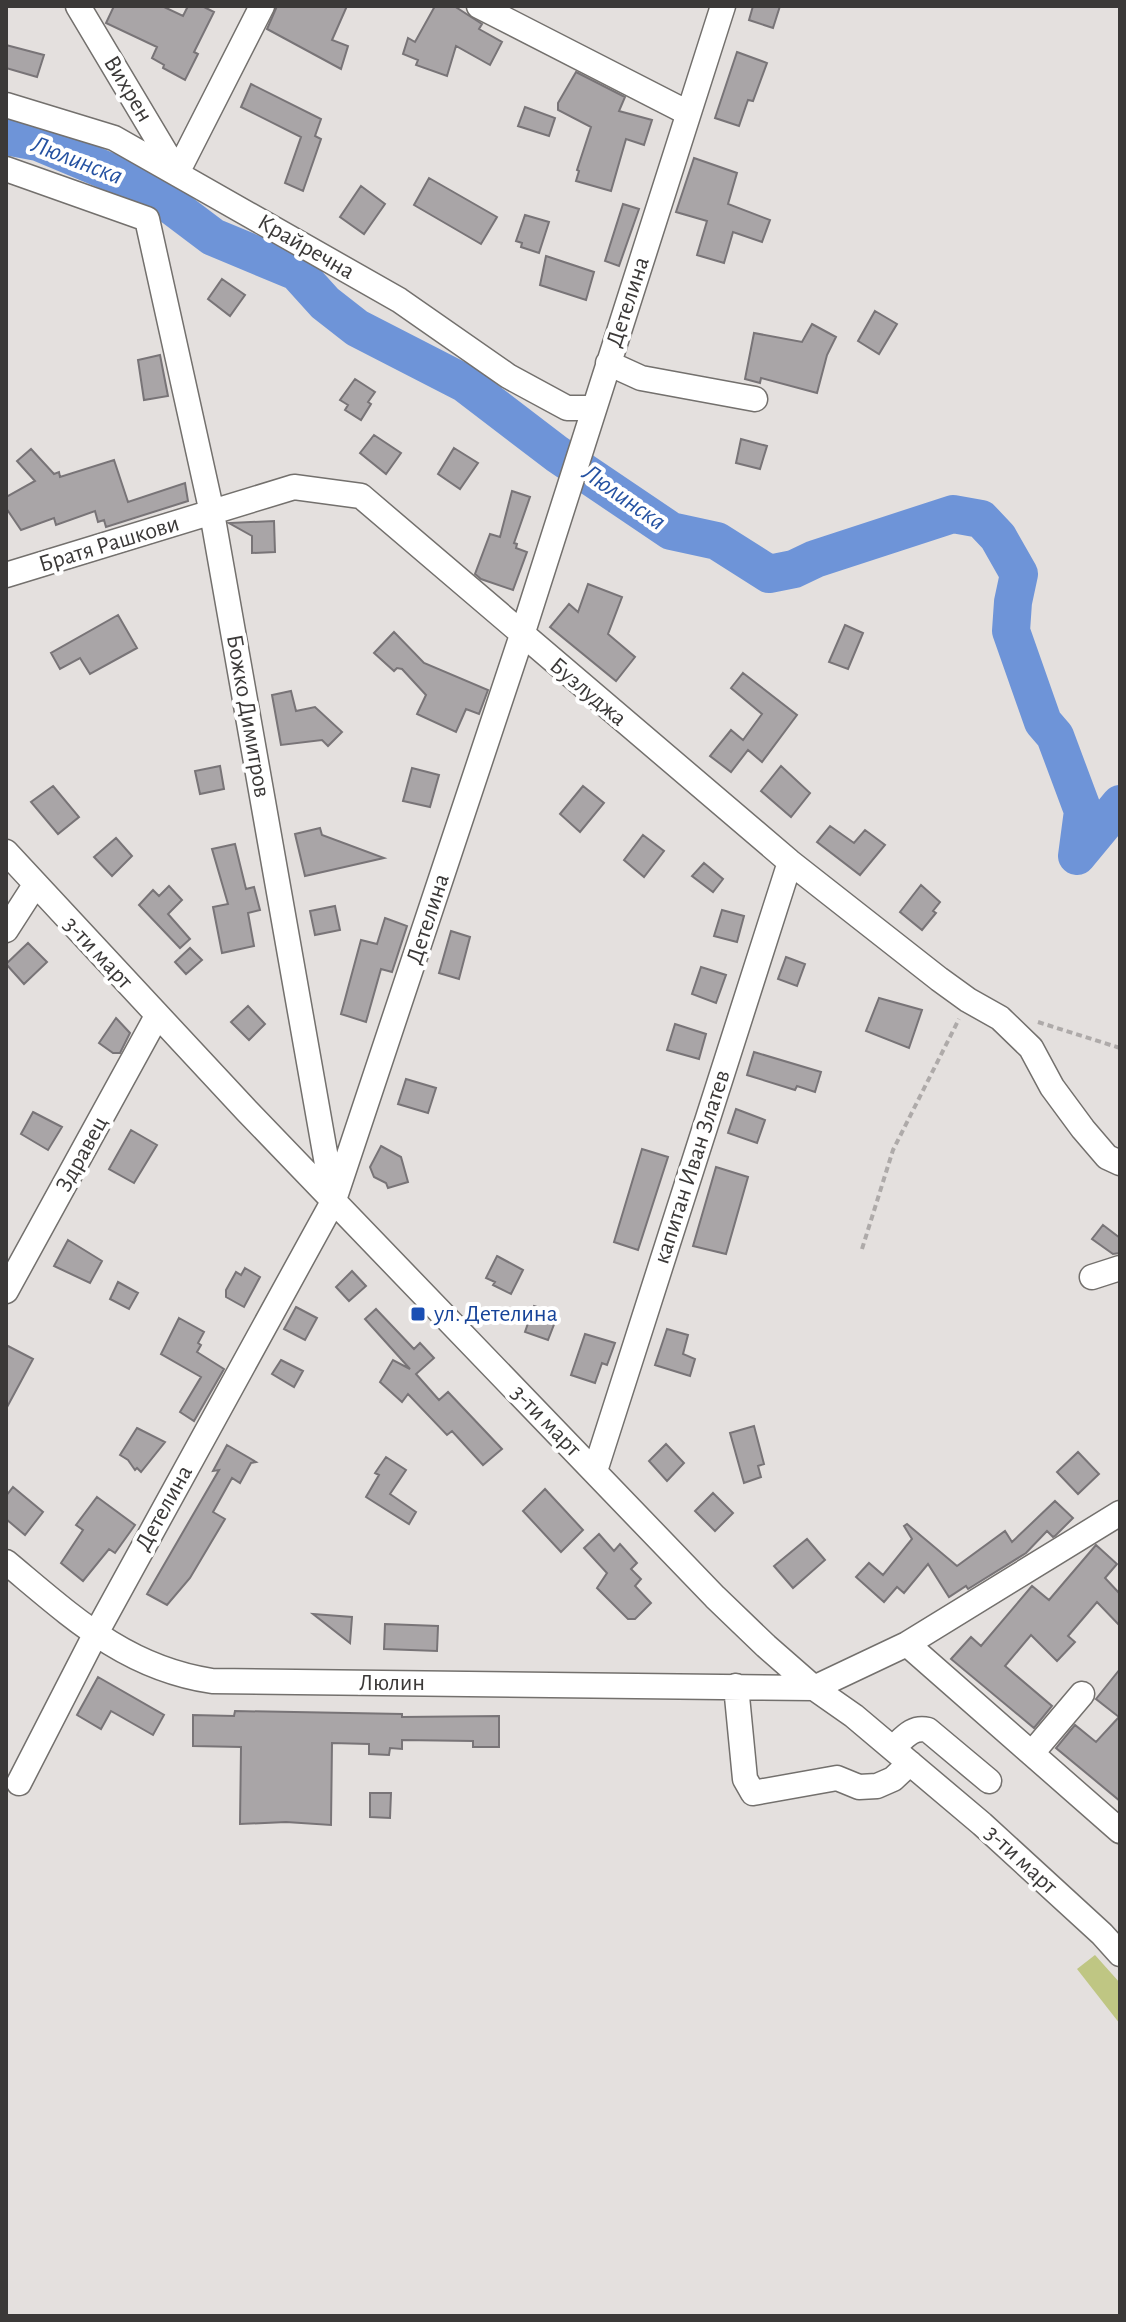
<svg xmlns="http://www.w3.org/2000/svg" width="1126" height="2322" font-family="'Alegreya Sans',sans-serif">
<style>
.green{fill:#bfc683}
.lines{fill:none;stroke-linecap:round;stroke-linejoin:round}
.river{stroke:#6e94d8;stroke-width:38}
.building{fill:#a9a5a7;stroke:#787477;stroke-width:2}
.minor-casing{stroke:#73706d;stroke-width:27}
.path{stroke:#aeaaa9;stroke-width:4;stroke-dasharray:6 4;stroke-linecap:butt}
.minor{stroke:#fff;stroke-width:24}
.transit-dot{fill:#1a4fb4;stroke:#fff;stroke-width:3}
.labels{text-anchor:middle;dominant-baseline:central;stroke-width:8;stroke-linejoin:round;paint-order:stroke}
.street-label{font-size:24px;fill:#3b3938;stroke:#fff}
.transit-label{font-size:24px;fill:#164399;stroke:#fff;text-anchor:start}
.water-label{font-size:26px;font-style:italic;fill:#2451a1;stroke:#fff}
</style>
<rect width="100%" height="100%" fill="#e4e0de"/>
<path class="green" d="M1095 1955 1120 1983V2024L1077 1969Z"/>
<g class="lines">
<path class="river" d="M6 136 38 142 148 188 213 237 297 272 325 303 357 328 464 383 557 454 671 531 717 541 769 574 794 569 815 559 953 514 981 519 998 537 1019 574 1013 602 1011 631 1043 722 1055 736 1083 811 1077 856 1120 804"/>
</g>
<path class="building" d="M114 6H162L183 16 188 6H202L214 12 194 52 198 54 185 80 163 68 164 65 152 58 157 47 106 23Z
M277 6H347L332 40 348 46 341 69 267 29Z
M435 6H454L482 24 479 29 502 42 490 65 456 46 447 76 416 65 418 60 403 54 408 38 415 42Z
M753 6H780L773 28 749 20Z
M6 45 44 55 37 77 6 68Z
M737 52 767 63 753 101 748 100 739 126 715 118Z
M576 72 625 97 619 111 652 120 644 145 626 139 611 191 576 181 579 171 577 170 591 127 558 110V103Z
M251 84 321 119 315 136 321 139 303 191 285 183 301 137 241 107Z
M525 107 555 118 549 136 518 126Z
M694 158 737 173 728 204 770 220 762 242 733 232 724 263 697 255 707 221 676 212Z
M429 178 497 217 481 244 414 205Z
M361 186 385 204 364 234 340 217Z
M623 204 639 209 619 266 605 261Z
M525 215 549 222 539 253 521 247 522 243 516 241Z
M546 256 594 272 586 300 540 285Z
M222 279 245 295 230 316 208 299Z
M875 311 897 324 879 354 858 341Z
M812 324 836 337 827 355 817 393 761 378 760 383 745 379 754 333 802 342Z
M160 355 168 396 144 400 138 360Z
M355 379 375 392 368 402 371 404 361 420 345 410 348 405 340 400Z
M374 435 401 453 386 474 360 453Z
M741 439 767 446 760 469 736 463Z
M454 448 478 463 460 489 438 474Z
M31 449 54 474 59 472 60 477 114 460 128 502 185 483 188 501 106 527 104 520 98 522 95 511 56 525 54 518 21 530 6 508V497L35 481 17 461Z
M512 491 530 497 514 543 517 544 516 548 527 552 513 590 481 579 475 574 490 534 500 537Z
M274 521 275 552 252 553V536L229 523Z
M588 584 622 597 608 634 635 657 616 681 550 627 569 604 578 612Z
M118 615 137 648 90 674 80 658 60 669 51 653Z
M845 625 863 633 848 669 829 662Z
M394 632 424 663 488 690 479 714 466 709 456 732 417 714 426 695 402 669 397 668 394 671 374 653Z
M743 673 797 715 762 762 748 750 731 772 710 756 731 730 743 740 762 714 731 688Z
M291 691 296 711 315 707 342 732 328 746 322 740 281 745 272 695Z
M220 766 224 789 200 794 195 771Z
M781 766 810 793 791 817 761 791Z
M412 768 439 775 430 807 403 801Z
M53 786 79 817 58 834 31 802Z
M583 786 604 803 580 832 560 814Z
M830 826 854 843 865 830 885 845 860 875 817 842Z
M320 828 322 835 384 858 305 876 295 834Z
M643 835 664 851 644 877 624 860Z
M116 838 132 856 112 876 94 857Z
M235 844 246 889 254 887 260 910 248 913 254 946 222 953 213 907 228 904 212 849Z
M704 863 723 879 713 892 692 876Z
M921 885 940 902 933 911 936 913 922 930 900 912Z
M169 886 182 900 168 914 190 939 180 948 139 905 153 890 159 896Z
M335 906 340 930 315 935 310 911Z
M722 910 744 916 737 942 714 936Z
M385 918 407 926 392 972 381 969 366 1022 341 1014 361 940 377 944Z
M451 931 470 937 459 979 439 973Z
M28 943 47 962 24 984 6 964Z
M190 948 202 960 186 974 175 962Z
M786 957 805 964 797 986 778 979Z
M701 967 726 975 716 1003 692 994Z
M879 998 922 1010 909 1048 866 1031Z
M248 1006 265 1024 249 1040 231 1022Z
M116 1018 130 1033 120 1053H113L99 1043Z
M675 1024 706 1034 699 1059 667 1050Z
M754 1052 821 1072 815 1092 797 1086 795 1090 747 1075Z
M406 1079 436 1088 428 1113 398 1104Z
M736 1109 765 1120 757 1143 728 1133Z
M33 1112 62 1127 48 1150 21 1134Z
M131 1130 157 1145 134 1183 109 1169Z
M381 1146 401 1157 408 1182 388 1188 386 1183 374 1177 370 1167Z
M642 1149 668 1157 638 1250 614 1242Z
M716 1167 748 1177 726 1254 693 1246Z
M1103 1225 1120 1238V1253L1113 1254 1092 1239Z
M68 1240 102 1261 90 1283 54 1266Z
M497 1256 523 1270 511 1294 493 1285 495 1282 486 1278Z
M245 1268 260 1277 244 1307 226 1297V1290L236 1272 241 1275Z
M352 1271 366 1286 349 1301 336 1287Z
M118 1282 138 1293 129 1309 110 1299Z
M534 1306 558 1314 548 1340 525 1332Z
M296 1307 317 1318 305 1340 284 1329Z
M376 1309 414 1349 420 1343 434 1358 416 1374 439 1400 448 1392 502 1449 483 1465 452 1431 447 1435 408 1394 402 1402 380 1382 393 1360 410 1369 365 1319Z
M179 1318 204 1332 198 1343 201 1345 197 1352 224 1369 194 1421 180 1412 201 1377 161 1354Z
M667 1329 688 1335 683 1354 695 1359 690 1376 655 1365Z
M585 1334 615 1343 607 1365 602 1363 595 1383 571 1375Z
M6 1345 33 1359 6 1409Z
M281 1360 303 1371 294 1387 272 1374Z
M754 1426 764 1464 758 1466 761 1477 744 1483 730 1433Z
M137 1428 165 1442 141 1472 137 1468 135 1470 128 1460 120 1455Z
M666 1444 684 1463 667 1481 649 1461Z
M227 1445 256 1462 251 1463 240 1483 232 1478 213 1512 225 1519 190 1578 167 1605 147 1594 219 1470 213 1471Z
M1078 1452 1099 1474 1078 1494 1057 1472Z
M386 1457 406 1470 390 1494 416 1512 409 1524 366 1497 379 1475 375 1473Z
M13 1487 43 1512 25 1535 6 1519V1496Z
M545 1489 583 1530 561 1552 523 1511Z
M713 1493 733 1513 715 1531 695 1511Z
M97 1497 135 1525 115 1553 109 1549 83 1581 61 1563 83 1530 76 1525Z
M1055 1501 1073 1518 1055 1536 1053 1537 1047 1531 1026 1553 968 1589 966 1586 949 1597 928 1564 904 1593 897 1587 884 1602 856 1577 869 1563 883 1575 912 1539 904 1526 907 1524 957 1566 1005 1531 1012 1542Z
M599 1534 614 1551 620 1544 637 1563 631 1569 641 1579 635 1586 651 1603 635 1619H628L597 1588 607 1573 584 1548Z
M807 1539 825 1560 793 1588 774 1566Z
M1096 1545 1117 1564 1105 1578 1120 1594V1626L1097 1602 1068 1636 1075 1642 1057 1661 1031 1635 1005 1666 1052 1706 1034 1728 951 1659 971 1637 981 1646 1032 1586 1049 1600Z
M313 1614 352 1617 350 1643Z
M385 1624 438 1626 437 1651 384 1649Z
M1120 1669V1801L1056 1748 1075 1725 1096 1742 1119 1717 1096 1699Z
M98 1677 164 1715 153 1735 111 1711 101 1729 77 1715Z
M235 1711 402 1714V1717L499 1716V1747H473V1741L402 1740V1749L390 1748 389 1755 369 1754V1744L332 1743 331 1825 286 1822 240 1824 241 1747 193 1746V1715L234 1716Z
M370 1793H391L390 1818 370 1817Z"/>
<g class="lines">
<defs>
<path id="minor" d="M78 6 177 172
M479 6 688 113
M6 105 114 138 399 300 508 376 567 408H594
M6 169 147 219 212 513 333 1198
M177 173 262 6
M608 363 641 378 755 399
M6 575 294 487 361 496 790 862 939 979 968 1000 1000 1018 1031 1048 1052 1087 1083 1129 1107 1157 1120 1163
M6 852 247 1111 715 1597 766 1646 814 1688 854 1716 982 1824 1102 1934 1120 1954
M6 930 35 885
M1092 1277 1120 1268
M6 1291 157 1016
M595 1471 790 862
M6 1562C71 1616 125 1668 212 1681L814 1688 907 1644 1120 1513
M907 1644 1120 1831
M736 1686 745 1779 753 1793 837 1778 859 1787 877 1786 893 1779 910 1763
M893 1748C904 1738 912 1726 928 1730L989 1781
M1032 1753 1082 1694
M19 1783 95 1635 334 1200 522 635 723 6"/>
</defs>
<use href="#minor" class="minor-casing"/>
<path class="path" d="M1038 1022 1120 1048
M862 1249 893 1150 959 1019"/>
<use href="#minor" class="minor"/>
</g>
<rect class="transit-dot" x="410" y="1306" width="16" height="16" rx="4"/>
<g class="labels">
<g class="street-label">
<text transform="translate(128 89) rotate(59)">Вихрен</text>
<text transform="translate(306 247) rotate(30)">Крайречна</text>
<text transform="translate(628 302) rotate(-72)">Детелина</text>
<text transform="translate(109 544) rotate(-17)">Братя Рашкови</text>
<text transform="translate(588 692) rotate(40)">Бузлуджа</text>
<text transform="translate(248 716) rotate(80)">Божко Димитров</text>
<text transform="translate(428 919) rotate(-72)">Детелина</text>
<text transform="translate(98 953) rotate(47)">3-ти март</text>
<text transform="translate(82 1154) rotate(-61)">Здравец</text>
<text transform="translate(692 1167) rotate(-72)">капитан Иван Златев</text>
<text transform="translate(546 1421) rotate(46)">3-ти март</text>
<text transform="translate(164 1508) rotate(-61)">Детелина</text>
<text x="392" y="1683">Люлин</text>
<text transform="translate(1021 1860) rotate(43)">3-ти март</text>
</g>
<g class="transit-label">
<text x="434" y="1314">ул. Детелина</text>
</g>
<g class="water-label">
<text transform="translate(77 160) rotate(21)">Люлинска</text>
<text transform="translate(624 497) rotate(35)">Люлинска</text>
</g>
</g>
<rect width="1126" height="2322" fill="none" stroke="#3b3938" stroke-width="16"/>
</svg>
